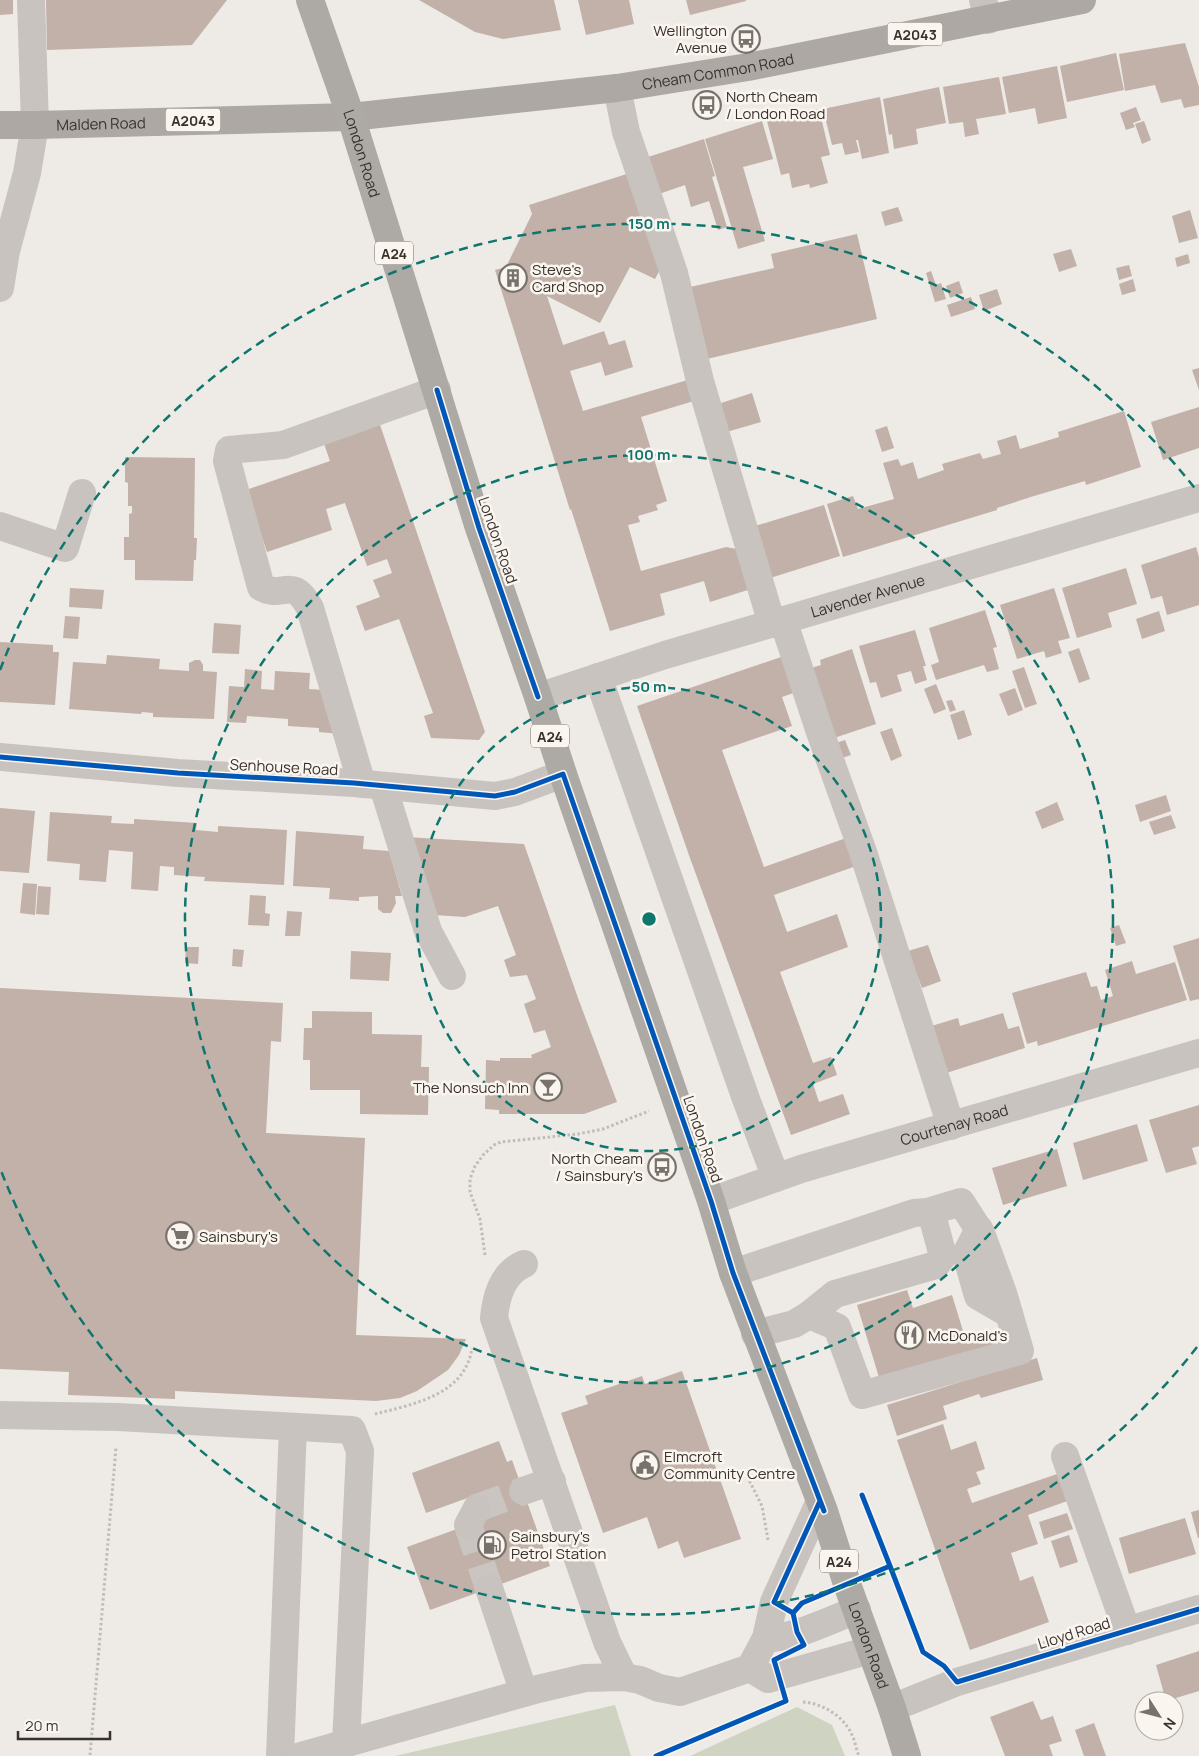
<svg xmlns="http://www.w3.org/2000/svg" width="1199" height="1756" font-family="Manrope,sans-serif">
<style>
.green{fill:#cfd3c1}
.building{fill:#c1b1a9}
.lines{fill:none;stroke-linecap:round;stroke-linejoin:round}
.minor-tunnel{stroke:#cac5c1;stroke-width:28;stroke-dasharray:28 14;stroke-linecap:butt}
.path{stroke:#c1bcb7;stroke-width:3;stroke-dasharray:2.5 2.5;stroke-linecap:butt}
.minor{stroke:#c8c3bf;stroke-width:28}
.major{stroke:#ada8a4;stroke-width:28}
.highway{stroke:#ada9a5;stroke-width:28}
.cycleway-casing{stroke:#faf5ef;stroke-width:8}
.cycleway{stroke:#0057b8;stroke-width:5}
.ring{fill:none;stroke:#0f766e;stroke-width:2.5;stroke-dasharray:9 6}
.labels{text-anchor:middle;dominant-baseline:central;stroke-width:5;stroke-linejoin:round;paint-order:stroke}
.shield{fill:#faf5ef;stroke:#736c66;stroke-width:1}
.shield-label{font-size:14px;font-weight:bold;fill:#39312c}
.poi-label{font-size:15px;fill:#39312c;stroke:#faf5ef;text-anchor:start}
.street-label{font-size:15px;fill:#39312c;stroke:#faf5ef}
.centre{fill:#0f766e;stroke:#faf5ef;stroke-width:2.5}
.ring-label{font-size:15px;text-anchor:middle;font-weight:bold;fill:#0f766e;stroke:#faf5ef;stroke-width:5;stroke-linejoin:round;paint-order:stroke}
</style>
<rect width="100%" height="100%" fill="#eeeae6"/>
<path class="green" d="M615 1705 631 1756H395Z
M797 1707 832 1725 845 1756H690Z"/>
<path class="building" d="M0 0H13V14L0 15Z
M46 0H227L192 45 47 50Z
M419 0H554L561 30 503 39 475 32Z
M578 0H629L634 24 586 35Z
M686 0H746V1L690 15Z
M1185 43 1199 87V105L1184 108 1181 99 1161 103 1155 85 1125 91 1119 54Z
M1116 53 1124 90 1067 102 1060 66Z
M1057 66 1067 118 1038 124 1035 108 1009 113 1002 77Z
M999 77 1006 114 976 119 979 134 965 137 963 122 949 124 943 87Z
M939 87 946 123 916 129 918 144 894 149 892 134 889 135 883 99Z
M880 97 889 153 862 159 858 140H856L859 152 845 155 842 143 832 145 823 109Z
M1136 107 1141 120 1133 123 1135 127 1126 130 1120 113Z
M819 109 830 155 821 157 828 183 810 188 809 184 792 188 789 173 781 175 767 121Z
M762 121 773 159 743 167 765 241 738 249 705 139Z
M1144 121 1151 140 1142 144 1135 124Z
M704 139 715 176 712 177 727 227 718 230 709 201 691 207 685 185 659 194 648 157Z
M633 172 662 266 655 279 630 267 600 323 547 296 563 345 604 331 609 345 625 340 629 353 633 367 605 376 601 362 570 371 583 411 691 379 697 400 641 417 667 501 656 505 658 510 638 516 640 522 628 525 641 571 726 547 742 550 754 588 710 602 704 581 660 594 665 615 610 631 571 509 570 510 495 270 506 267 532 214 529 205Z
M898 207 903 221 885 226 881 212Z
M1190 210 1198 238 1179 243 1172 216Z
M857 234 877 319 707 359 690 287 774 268 771 254Z
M1071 249 1077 266 1059 272 1053 254Z
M1188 254 1190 263 1177 267 1175 258Z
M1129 265 1132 276 1119 280 1116 268Z
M931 271 936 285 941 283 946 299 935 302 926 273Z
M1133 279 1136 291 1122 295 1119 284Z
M959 281 963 293 950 298 946 286Z
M997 289 1002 304 984 311 979 295Z
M971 297 975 309 951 317 947 305Z
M1199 368V390L1192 370Z
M752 393 761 422 723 433 715 405Z
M1199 407V448L1163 460 1151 422Z
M1124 411 1141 467 1086 485 1085 481 1034 496 997 508V510L843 557 827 504 853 496 858 509 894 499 883 463 898 459 901 466 913 462 918 479 944 470 942 464 980 453 983 459 1001 454 997 441 1016 435 1020 449 1059 437 1058 432Z
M378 419 485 732 479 740 431 738 424 716 433 713 399 619 365 631 356 606 380 597 373 580 392 573 387 559 367 566 345 503 326 509 332 530 267 552 246 490 330 461 322 438Z
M887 426 894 448 882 452 875 430Z
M125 457 195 458 194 538H197L196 560H194L193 581 135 580V560H124V537H129V514L132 513V506H128V483L125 482Z
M824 505 840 556 767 579 752 527Z
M1196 547 1199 557V605L1167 615 1162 596 1151 599 1141 565Z
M1126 568 1137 604 1108 613 1112 627 1077 638 1062 588Z
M70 588 104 590 102 609 69 607Z
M1054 588 1070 638 1058 641 1062 653 1046 658 1044 651 1017 659 1000 605Z
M985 610 997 647 993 648 999 669 987 672 984 665 936 680 931 665 939 662 929 628Z
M1159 611 1165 631 1142 639 1136 619Z
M65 616 80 617 78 639 63 638Z
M214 623 241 625 239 654 212 653Z
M915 630 926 666H923L927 680 915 684 911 671 897 675 902 691 881 698 876 682 870 683 859 646Z
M0 642 53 645V652H59L55 705 0 702Z
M1079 648 1090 679 1079 683 1068 652Z
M852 649 876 724 831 739 808 669 821 665 820 660Z
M107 655 160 659 159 669 189 671V663L195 660H200L203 665V671L217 672 214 719 153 717V713L142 712 141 714 69 709 73 662 106 664Z
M787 655 799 691 782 697 792 726 722 750 764 867 849 837 859 865 774 895 787 932 837 914 848 947 780 972 813 1063 831 1057 837 1075 813 1084 819 1102 843 1094 850 1114 791 1135 690 858 637 706Z
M1024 667 1037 704 1025 708 1012 671Z
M245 669 262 671 261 689 274 690 275 671 310 673 309 689 323 690 341 734 319 732V728L288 726V719L247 716 246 723 227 722 229 686 244 687Z
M936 684 946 709 934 714 924 689Z
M1015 688 1023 710 1008 716 999 694Z
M952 700 956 710 950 712 946 701Z
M964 710 972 735 958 740 950 715Z
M892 728 902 756 891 761 880 732Z
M845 740 851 755 842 758 836 743Z
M1166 795 1171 811 1140 822 1135 805Z
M1057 802 1064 820 1042 829 1035 812Z
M0 808 35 811 29 873 0 871Z
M50 812 112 816 111 823 134 824V819L197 823 196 830 218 832V826L287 830 284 885 204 881 205 877 174 875V867L160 866 158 891 131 889 133 852 109 850 106 882 79 880 80 864 47 861Z
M1171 815 1176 828 1154 835 1149 822Z
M296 831 364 836 363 849 389 851 402 896H395L396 903 391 913H383L378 909V896L359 897V901L329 899 330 888 293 886Z
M406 837 524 844 578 998 617 1102 584 1114H499V1110L485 1109 486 1060 500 1061V1058H532L531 1055 551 1047 545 1030 534 1033 524 1004 536 999 527 975 510 977 504 960 516 955 498 906 465 917 434 915Z
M23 883 37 884 35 915 20 913Z
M38 886 51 887 49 915 36 914Z
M250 895 266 896 265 913 270 914 269 926 248 925Z
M287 911 302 912 300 936H285Z
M1119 925 1126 943 1116 946 1110 928Z
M1199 938V999L1190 1001 1173 946Z
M928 945 941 981 922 988 908 951Z
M186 947H199L198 964 185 963Z
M233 949 244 950 242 967 232 966Z
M351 951 391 953 389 981 350 979Z
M1132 961 1136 974 1175 962 1187 1000 1038 1046 1037 1041 1027 1044 1012 993 1086 972 1091 987 1097 986 1101 1000 1113 996 1105 970Z
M0 988 283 1003 281 1042 271 1041 266 1133 365 1138 356 1335 466 1339 459 1355 448 1370 417 1391 400 1398 376 1401 175 1391V1399L68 1395 69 1372 0 1369Z
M312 1011 372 1012V1034L422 1035 421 1067H429L428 1115 360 1114V1090H310V1060H303L304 1028H312Z
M1003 1013 1008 1029 1019 1026 1025 1048 943 1074 928 1027 958 1018 960 1026Z
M1199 1105V1146L1192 1148 1197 1164 1166 1173 1149 1120Z
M1137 1124 1148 1161 1083 1180 1073 1143Z
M1057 1149 1067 1186 1003 1205 992 1168Z
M907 1290 913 1308 952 1295 967 1344 998 1334 1002 1347 881 1384 857 1305Z
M1037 1358 1043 1380 981 1398 979 1394 943 1406 947 1419 897 1436 887 1405Z
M682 1371 741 1539 684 1558 678 1541 658 1549 647 1517 603 1533 561 1413 588 1404 585 1396 642 1376 645 1384Z
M943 1424 951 1450 976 1441 985 1469 976 1472 981 1484 967 1489 972 1503 1066 1471 1076 1498 1028 1515 1038 1544 1011 1553 1020 1581 1033 1576 1049 1622 970 1650 897 1440Z
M499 1441 507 1462 512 1460 550 1566 430 1610 407 1547 482 1520 473 1496 426 1513 412 1473Z
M1199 1510V1538H1198L1191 1512Z
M1067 1513 1073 1529 1044 1539 1039 1522Z
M1185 1518 1196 1554 1129 1574 1119 1538Z
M1069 1535 1078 1562 1060 1568 1051 1541Z
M1199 1651V1691L1166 1701 1156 1665Z
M1033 1701 1041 1720 1053 1716 1062 1741 1049 1745 1053 1756H1005L990 1717Z
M1094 1723 1106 1756H1084L1075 1730Z"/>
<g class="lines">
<path class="minor-tunnel" d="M477 1508 523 1491
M468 1525 489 1588"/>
<path class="path" d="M485 1255 480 1219 470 1192V1179L475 1166 484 1154 494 1145 501 1142 578 1134 603 1129 649 1111
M375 1414C414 1404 465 1395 472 1348
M768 1540 762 1506 750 1482 777 1469
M803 1702C822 1703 843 1716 851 1733 855 1740 856 1749 859 1756
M90 1755 116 1447"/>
<g class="minor">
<path d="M983 0 988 20"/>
<path d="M617 88 626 132 674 273 700 381 772 624"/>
<path d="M0 288 6 251 27 173 35 125 31 0"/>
<path d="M0 526 65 548 82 493"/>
<path d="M783 620 820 732 863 852 951 1126"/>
<path d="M598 677 746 1099 776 1178"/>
<path id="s1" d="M538 697 665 655 1199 498"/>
<path d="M0 757 178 773 354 783 495 796 515 792 563 774"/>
<path d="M362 784 310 608C291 574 284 600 261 587L227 461 229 450 283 445 437 390"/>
<path d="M383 786 428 931 452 976"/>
<path id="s2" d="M711 1201 801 1169 1199 1053"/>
<path d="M979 1229 966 1254 978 1296 1009 1314"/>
<path d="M524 1264C502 1273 496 1297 494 1318L607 1642 624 1677"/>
<path d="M733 1273 914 1213 928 1212 933 1219 943 1256 936 1265 835 1294 809 1315 794 1324 755 1334"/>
<path d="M809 1315 837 1327 862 1395 1020 1351 1003 1293 981 1233 961 1202 928 1212"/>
<path d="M0 1415 118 1417 352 1430 360 1451 346 1744"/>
<path d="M1065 1456 1127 1631"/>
<path d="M523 1491 552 1481"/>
<path d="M468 1525 477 1508"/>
<path d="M489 1588 524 1693"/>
<path d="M766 1638C794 1639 829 1620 857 1610"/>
<path d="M750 1668 768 1679 870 1650"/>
<path d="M892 1708 957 1682 1199 1609"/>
<path d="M280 1756 293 1427"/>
<path d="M301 1756 538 1689 585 1678 624 1677 640 1680 659 1688 680 1692 750 1668 766 1638 774 1602 820 1501"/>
</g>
<path class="major" id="s3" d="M0 125H35L351 117 617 88 748 67 1082 0"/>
<path class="highway" id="s4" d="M310 0 351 117 479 528 538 697 563 774 711 1201 733 1273 824 1511 847 1584 892 1708 907 1756"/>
<defs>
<path id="cycleway" d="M437 390 479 528 538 697
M0 757 178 773 354 783 495 796 515 792 563 774 711 1201 733 1273 824 1511
M862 1495 890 1566
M793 1613 774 1602 820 1501
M656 1756 786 1701 774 1660 804 1645 797 1632 793 1613 802 1603 890 1566 923 1652 944 1666 957 1682 1199 1609"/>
</defs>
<use href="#cycleway" class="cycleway-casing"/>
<use href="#cycleway" class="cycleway"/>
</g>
<g class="ring">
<circle cx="649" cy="919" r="232"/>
<circle cx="649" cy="919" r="464"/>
<path d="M1197 1347A695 695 0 0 1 0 1168M0 670A695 695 0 0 1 1197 491"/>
</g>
<defs>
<symbol id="bus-ring" viewBox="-11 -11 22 22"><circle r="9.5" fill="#faf5ef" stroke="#78726d" stroke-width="1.5"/><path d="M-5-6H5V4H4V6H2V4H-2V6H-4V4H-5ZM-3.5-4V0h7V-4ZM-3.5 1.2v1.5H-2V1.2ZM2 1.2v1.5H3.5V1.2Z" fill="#78726d"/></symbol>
<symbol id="building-ring" viewBox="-11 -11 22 22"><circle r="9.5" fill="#faf5ef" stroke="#78726d" stroke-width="1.5"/><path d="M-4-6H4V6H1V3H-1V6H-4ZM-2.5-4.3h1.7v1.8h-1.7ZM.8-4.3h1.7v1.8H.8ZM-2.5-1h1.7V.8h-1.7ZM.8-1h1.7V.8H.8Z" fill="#78726d"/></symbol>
<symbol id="bar-ring" viewBox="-11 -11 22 22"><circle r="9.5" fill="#faf5ef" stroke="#78726d" stroke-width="1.5"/><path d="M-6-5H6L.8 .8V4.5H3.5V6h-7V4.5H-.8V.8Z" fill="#78726d"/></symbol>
<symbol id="supermarket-ring" viewBox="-11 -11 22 22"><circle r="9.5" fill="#faf5ef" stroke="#78726d" stroke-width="1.5"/><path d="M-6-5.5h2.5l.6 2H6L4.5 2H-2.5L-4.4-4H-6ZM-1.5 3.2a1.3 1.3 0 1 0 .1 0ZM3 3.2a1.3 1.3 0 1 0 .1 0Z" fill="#78726d"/></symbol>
<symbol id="restaurant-ring" viewBox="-11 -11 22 22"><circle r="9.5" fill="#faf5ef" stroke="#78726d" stroke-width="1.5"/><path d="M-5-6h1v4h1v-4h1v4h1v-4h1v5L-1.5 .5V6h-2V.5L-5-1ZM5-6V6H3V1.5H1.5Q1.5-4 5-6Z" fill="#78726d"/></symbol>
<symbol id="civic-ring" viewBox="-11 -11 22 22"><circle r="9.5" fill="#faf5ef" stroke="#78726d" stroke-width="1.5"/><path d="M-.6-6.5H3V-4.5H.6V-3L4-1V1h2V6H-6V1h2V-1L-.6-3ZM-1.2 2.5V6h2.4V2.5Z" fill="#78726d"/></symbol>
<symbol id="fuel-ring" viewBox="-11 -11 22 22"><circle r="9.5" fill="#faf5ef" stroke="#78726d" stroke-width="1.5"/><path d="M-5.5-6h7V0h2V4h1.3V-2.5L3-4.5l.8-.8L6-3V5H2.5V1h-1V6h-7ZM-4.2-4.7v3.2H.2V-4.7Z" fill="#78726d"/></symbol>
</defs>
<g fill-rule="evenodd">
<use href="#bus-ring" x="730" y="23" width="32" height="32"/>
<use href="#bus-ring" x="691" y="89" width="32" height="32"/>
<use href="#building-ring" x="497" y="262" width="32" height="32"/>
<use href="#bar-ring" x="532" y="1071" width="32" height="32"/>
<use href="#bus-ring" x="646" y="1151" width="32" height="32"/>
<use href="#supermarket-ring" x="164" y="1220" width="32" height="32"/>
<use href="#restaurant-ring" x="893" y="1319" width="32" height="32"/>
<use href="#civic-ring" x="629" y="1449" width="32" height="32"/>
<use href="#fuel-ring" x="476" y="1529" width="32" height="32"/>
</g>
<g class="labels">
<g class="shield">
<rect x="887.5" y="22.5" width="55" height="23" rx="4"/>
<rect x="165.5" y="108.5" width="55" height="23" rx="4"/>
<rect x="375" y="241.5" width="38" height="23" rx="4"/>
<rect x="531" y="724.5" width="38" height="23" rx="4"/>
<rect x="820" y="1549.5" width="38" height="23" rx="4"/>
</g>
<g class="shield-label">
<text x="915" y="34">A2043</text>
<text x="193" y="120">A2043</text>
<text x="394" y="253">A24</text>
<text x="550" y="736">A24</text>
<text x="839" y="1561">A24</text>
</g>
<g class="poi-label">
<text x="727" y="30" text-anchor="end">Wellington<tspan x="727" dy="17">Avenue</tspan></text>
<text x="726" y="96">North Cheam<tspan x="726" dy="17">/ London Road</tspan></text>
<text x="532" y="269">Steve's<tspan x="532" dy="17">Card Shop</tspan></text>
<text x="529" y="1087" text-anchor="end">The Nonsuch Inn</text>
<text x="643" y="1158" text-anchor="end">North Cheam<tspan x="643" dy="17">/ Sainsbury's</tspan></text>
<text x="199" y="1236">Sainsbury's</text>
<text x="928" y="1335">McDonald's</text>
<text x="664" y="1456">Elmcroft<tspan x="664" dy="17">Community Centre</tspan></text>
<text x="511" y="1536">Sainsbury's<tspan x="511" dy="17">Petrol Station</tspan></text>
</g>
<g class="street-label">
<text stroke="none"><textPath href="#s3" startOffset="721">Cheam Common Road</textPath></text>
<text stroke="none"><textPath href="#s3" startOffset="101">Malden Road</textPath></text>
<text stroke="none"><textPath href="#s4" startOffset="162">London Road</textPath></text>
<text transform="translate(498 540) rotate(71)">London Road</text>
<text stroke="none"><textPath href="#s1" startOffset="345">Lavender Avenue</textPath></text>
<text transform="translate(284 767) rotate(3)">Senhouse Road</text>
<text stroke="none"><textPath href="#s2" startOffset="255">Courtenay Road</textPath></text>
<text transform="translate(703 1139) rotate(71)">London Road</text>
<text transform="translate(1074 1633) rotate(-17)">Lloyd Road</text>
<text stroke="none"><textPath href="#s4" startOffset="1738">London Road</textPath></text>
</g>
</g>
<circle cx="649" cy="919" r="8" class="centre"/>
<g class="ring-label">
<text x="649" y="229">150 m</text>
<text x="649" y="460">100 m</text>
<text x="649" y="692">50 m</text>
</g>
<g transform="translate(1159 1716) rotate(126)"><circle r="24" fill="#faf5ef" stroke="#ada7a1"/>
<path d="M0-4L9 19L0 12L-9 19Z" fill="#78726d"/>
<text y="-8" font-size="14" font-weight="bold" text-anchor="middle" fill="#39312c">N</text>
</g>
<path d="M18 1731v8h92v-8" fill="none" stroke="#39312c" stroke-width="2.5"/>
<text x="25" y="1731" font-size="15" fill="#39312c" stroke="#faf5ef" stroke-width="4" paint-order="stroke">20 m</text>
</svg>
